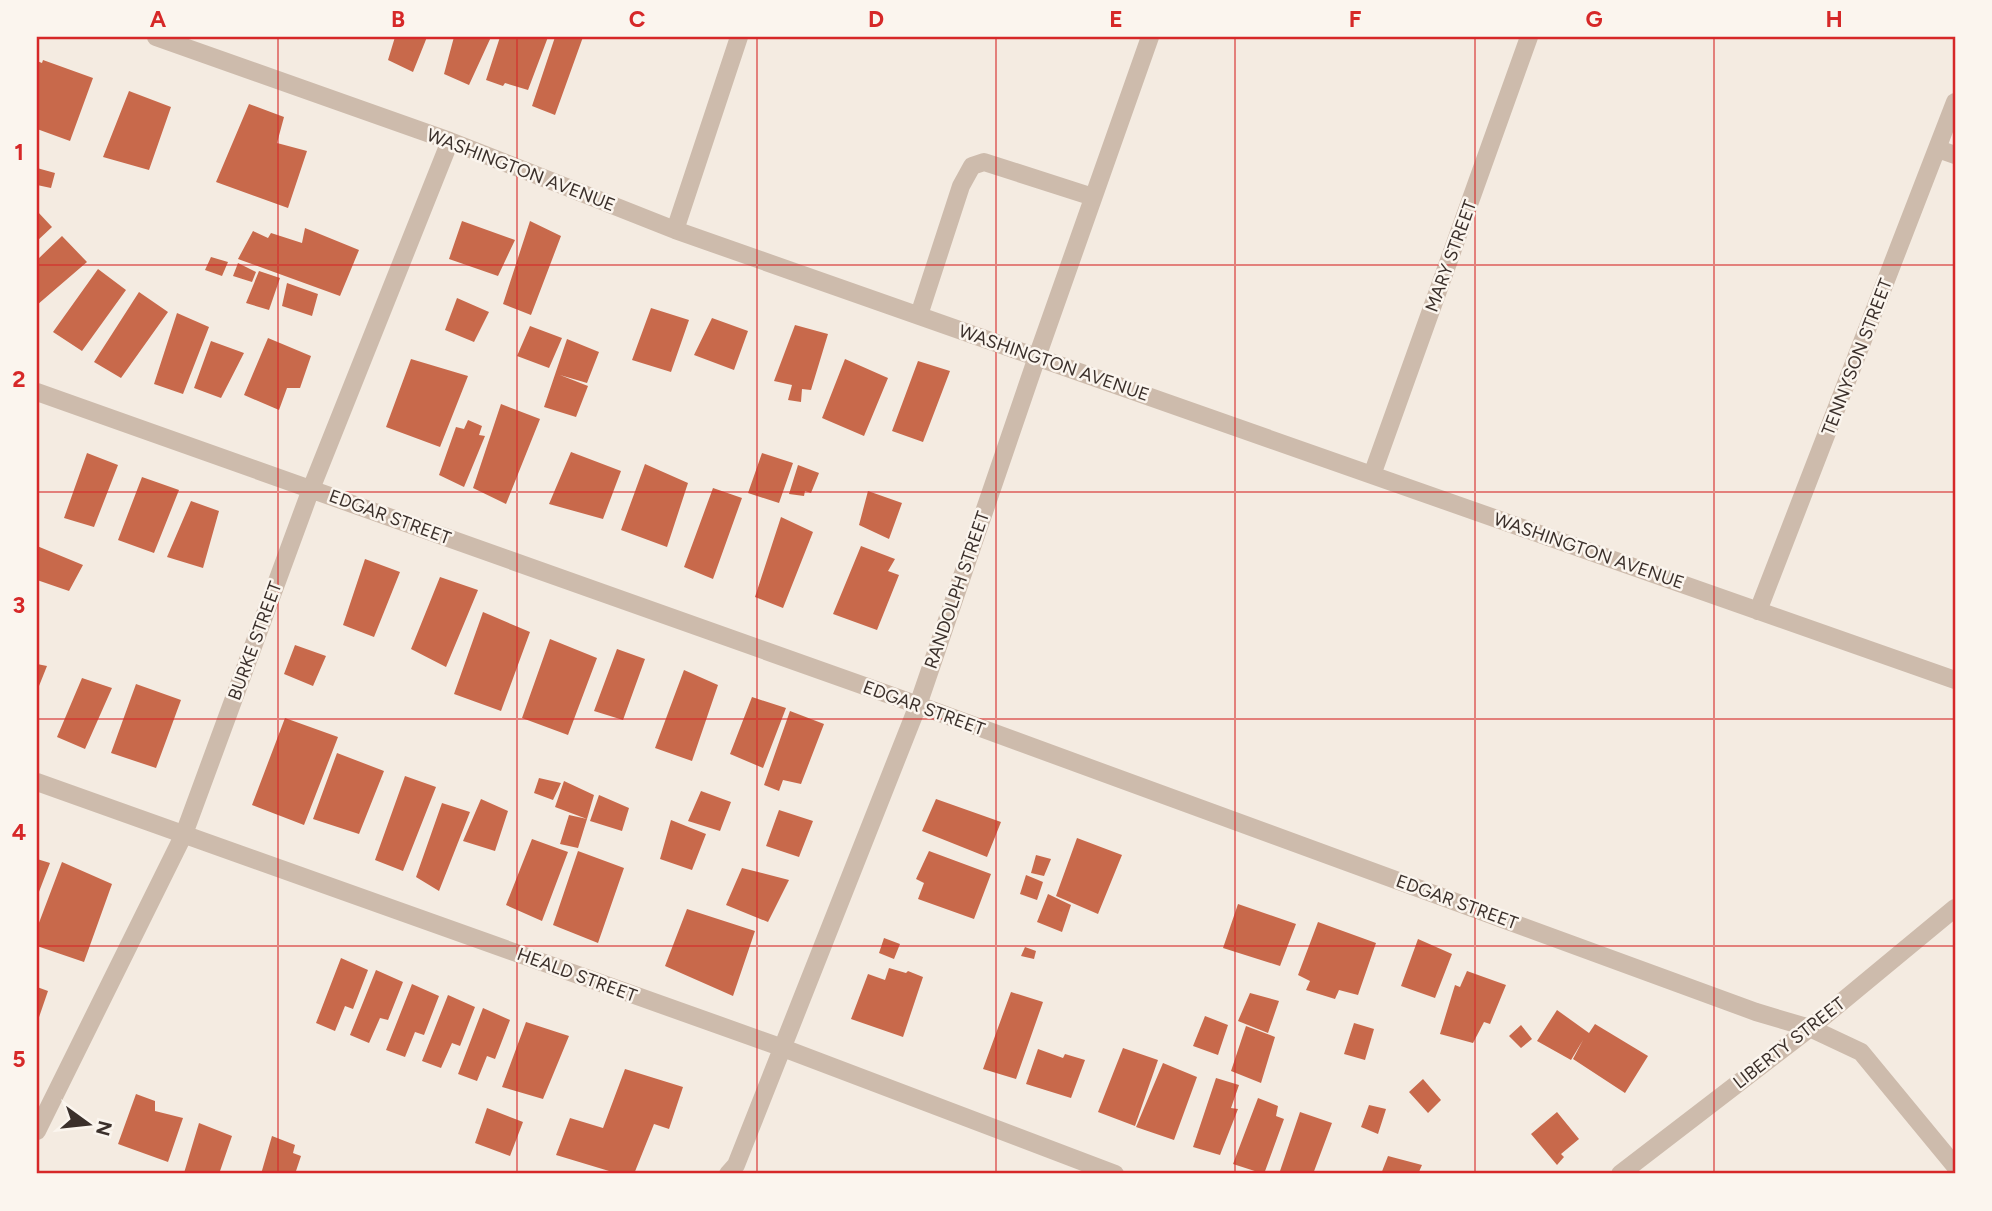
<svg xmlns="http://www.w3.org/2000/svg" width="1992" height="1211" font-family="Figtree,sans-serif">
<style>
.building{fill:#c8694b}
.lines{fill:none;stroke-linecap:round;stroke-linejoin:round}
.minor{stroke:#cdbbac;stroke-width:18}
.grid{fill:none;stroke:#d62828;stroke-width:2;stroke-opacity:0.55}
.labels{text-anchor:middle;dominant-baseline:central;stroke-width:5;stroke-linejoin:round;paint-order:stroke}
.street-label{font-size:18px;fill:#3b302b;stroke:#fbf5ee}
.neatline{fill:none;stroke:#d62828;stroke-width:2.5}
.grid-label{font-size:23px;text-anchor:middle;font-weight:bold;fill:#d62828}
</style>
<rect width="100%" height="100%" fill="#f4ebe1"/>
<path class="building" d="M395 37H427L413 72 388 60Z
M454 37H491L469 85 444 74Z
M500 37H548L528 90 505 83 503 86 486 80Z
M555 37H583L555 115 532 106Z
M43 60 93 78 70 141 37 129V61L42 63Z
M129 91 171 107 149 170 103 157Z
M249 104 284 117 277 143 307 151 288 208 216 182Z
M37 168 55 173 51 188 37 185Z
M37 211 52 227 37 241Z
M462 221 515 240 498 276 449 259Z
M530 221 561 236 531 315 503 304Z
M305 228 359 250 340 296 238 259 253 231 268 238 271 233 302 243Z
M62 236 87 262 37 305V260Z
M211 257 228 262 222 276 205 270Z
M238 263 256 272 252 282 233 276Z
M98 269 126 290 82 351 53 332Z
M259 271 280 278 269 310 246 303Z
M287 283 318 294 312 316 282 306Z
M139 292 168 312 121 378 94 362Z
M457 298 489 312 474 342 445 330Z
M651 308 689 320 671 372 632 360Z
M177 313 209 327 183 394 154 384Z
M712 318 748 331 734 370 694 355Z
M795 325 828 334 811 390 802 389 801 402 788 400 792 385 774 381Z
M530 326 562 338 549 368 517 356Z
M268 338 311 356 300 388H287L279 410 244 395Z
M567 339 599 352 587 383 560 375 588 386 576 417 544 407Z
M211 341 244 353 221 398 194 388Z
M411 359 468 376 440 447 386 427Z
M845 359 888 378 864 436 822 418Z
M918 361 950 371 923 442 892 431Z
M501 404 540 419 506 504 473 488Z
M468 420 482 426 479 435 485 436 464 487 439 475 456 427 464 429Z
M571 452 621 471 603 519 549 504Z
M87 453 118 465 94 527 64 518Z
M762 453 793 463 779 503 748 493Z
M645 464 688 483 667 547 621 530Z
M798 465 819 473 811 493 805 491 804 496 789 494Z
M142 477 179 490 154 553 118 540Z
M713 488 742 498 713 579 684 567Z
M868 491 902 503 889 539 859 525Z
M191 501 219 511 203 568 167 557Z
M781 517 813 532 783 608 755 597Z
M37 546 83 565 69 591 37 580Z
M861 546 895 559 888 571 899 575 877 630 833 614Z
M365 559 400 572 374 637 343 625Z
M440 577 478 590 446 667 411 649Z
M483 612 530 632 501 711 454 694Z
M550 639 597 658 568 735 522 718Z
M295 645 326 656 313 686 284 674Z
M617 649 645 659 623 720 594 711Z
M37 664 47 666 37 691Z
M684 670 718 685 692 761 655 748Z
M82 678 112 688 85 749 57 737Z
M136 684 181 700 156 768 111 753Z
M752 697 786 708 763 768 730 754Z
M790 711 824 724 801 784 783 780 779 791 764 785Z
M285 718 338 737 304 825 252 805Z
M337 753 384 771 359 834 313 819Z
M405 776 436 787 403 871 375 860Z
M539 778 561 783 553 800 534 793Z
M564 781 594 795 587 819 578 848 560 844 569 815 587 819 555 807Z
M701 791 731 802 720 831 688 821Z
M599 795 629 808 622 831 590 821Z
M481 799 508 811 495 851 463 841Z
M936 799 1001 822 987 857 922 831Z
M442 803 470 812 439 891 416 877Z
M779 810 813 821 799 857 766 846Z
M671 820 706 834 692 870 660 859Z
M1077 838 1122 855 1098 914 1056 896Z
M532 839 568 852 542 921 506 905Z
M578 851 624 868 598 943 553 925Z
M929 851 991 874 974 919 918 899 924 883 916 879Z
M1036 855 1051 859 1044 876 1031 873Z
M37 859 50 863 37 897Z
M62 862 112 884 84 962 37 946V928Z
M742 868 789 880 768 922 726 905Z
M1026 875 1043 882 1037 900 1020 894Z
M1048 894 1071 905 1062 932 1037 922Z
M1238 904 1296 924 1280 966 1223 948Z
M687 909 755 931 733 996 665 966Z
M1318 922 1376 943 1358 995 1339 990 1335 999 1306 990 1310 981 1298 975Z
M884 938 900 944 894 959 879 953Z
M1418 939 1452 954 1435 998 1401 986Z
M1025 947 1036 951 1034 959 1021 956Z
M341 958 368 970 353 1009 345 1006 335 1031 316 1023Z
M889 968 906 973 908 971 923 977 903 1037 851 1019 868 974 885 980Z
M376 970 403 982 388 1020 380 1018 369 1043 350 1035Z
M1467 971 1506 985 1490 1024 1484 1022 1473 1043 1440 1034 1455 985 1460 987Z
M412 984 439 996 424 1035 415 1032 405 1057 386 1050Z
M37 987 48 991 37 1023Z
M1011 992 1043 1002 1016 1079 983 1069Z
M1250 993 1279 1001 1268 1033 1238 1021Z
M448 995 475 1007 460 1046 452 1043 441 1068 422 1061Z
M483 1008 510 1020 495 1059 487 1056 477 1081 458 1074Z
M1557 1010 1589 1033 1595 1024 1648 1056 1625 1093 1573 1059 1583 1040 1571 1060 1537 1041Z
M1205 1016 1228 1025 1218 1055 1193 1046Z
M526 1022 569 1036 543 1099 502 1087Z
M1354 1023 1374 1029 1365 1060 1344 1054Z
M1521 1025 1532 1039 1521 1048 1509 1036Z
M1246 1026 1275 1037 1261 1083 1231 1071Z
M1123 1048 1158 1060 1135 1126 1098 1112Z
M1038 1049 1063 1058 1065 1054 1085 1060 1071 1098 1026 1084Z
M1163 1063 1197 1077 1174 1140 1136 1127Z
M625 1069 683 1087 669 1129 654 1124 634 1174H619L556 1155 570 1118 603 1128Z
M1216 1078 1239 1085 1231 1108 1238 1109 1220 1155 1193 1147Z
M1423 1079 1441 1100 1428 1113 1409 1092Z
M136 1094 155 1101V1111L183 1118 168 1162 118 1144Z
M1258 1098 1278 1106 1276 1116 1284 1119 1264 1174 1233 1164Z
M1369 1105 1386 1109 1378 1134 1361 1127Z
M487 1108 523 1122 510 1156 475 1143Z
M1300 1112 1332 1123 1313 1174H1279Z
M1557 1112 1579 1139 1561 1154 1564 1157 1557 1165 1531 1134Z
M199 1123 232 1136 219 1174 184 1173Z
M272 1136 295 1145 293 1153 301 1156 295 1174H261Z
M1388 1156 1422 1165 1418 1174H1381Z"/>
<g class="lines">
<path class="minor" d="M156 37 450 141 675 230 1955 680
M1938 149 1955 155
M675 230 739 37
M919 315 961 186 972 166 984 162 1093 197
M37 392 918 705 1756 1012 1810 1028 1861 1052 1955 1166
M1372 475 1529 37
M1758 611 1955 102
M37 782 783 1048 1115 1174
M37 1131 184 834 311 489 450 141
M728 1174 736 1165 918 705 1037 357 1150 37
M1620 1174 1810 1028 1955 908"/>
</g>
<path class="grid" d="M278 37V1174M517 37V1174M757 37V1174M996 37V1174M1235 37V1174M1475 37V1174M1714 37V1174M37 265H1955M37 492H1955M37 719H1955M37 946H1955"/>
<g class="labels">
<g class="street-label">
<text transform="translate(521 170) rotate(21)">WASHINGTON AVENUE</text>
<text transform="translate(1451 256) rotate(-70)">MARY STREET</text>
<text transform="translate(1857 357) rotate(-69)">TENNYSON STREET</text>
<text transform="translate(1054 363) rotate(19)">WASHINGTON AVENUE</text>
<text transform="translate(390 517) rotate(20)">EDGAR STREET</text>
<text transform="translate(1589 551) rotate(19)">WASHINGTON AVENUE</text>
<text transform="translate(957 590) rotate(-71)">RANDOLPH STREET</text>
<text transform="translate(255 641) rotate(-70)">BURKE STREET</text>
<text transform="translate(924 708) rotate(20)">EDGAR STREET</text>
<text transform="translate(1457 902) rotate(20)">EDGAR STREET</text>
<text transform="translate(577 975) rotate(20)">HEALD STREET</text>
<text transform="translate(1789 1043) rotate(-38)">LIBERTY STREET</text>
</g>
</g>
<rect width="1992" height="1211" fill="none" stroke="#fbf5ee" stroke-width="77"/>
<g transform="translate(88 1124) rotate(105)" stroke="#fbf5ee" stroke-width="5" paint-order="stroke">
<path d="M0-5L12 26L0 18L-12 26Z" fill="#3b302b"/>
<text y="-10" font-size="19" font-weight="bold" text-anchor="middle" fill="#3b302b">N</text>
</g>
<rect x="38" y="38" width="1916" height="1134" class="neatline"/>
<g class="grid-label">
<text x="158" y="27">A</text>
<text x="398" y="27">B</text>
<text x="637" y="27">C</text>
<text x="876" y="27">D</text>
<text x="1116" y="27">E</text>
<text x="1355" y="27">F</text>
<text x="1594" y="27">G</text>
<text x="1834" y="27">H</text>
<text x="19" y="160">1</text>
<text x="19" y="387">2</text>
<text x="19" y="613">3</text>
<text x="19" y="840">4</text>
<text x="19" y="1067">5</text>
</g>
</svg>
